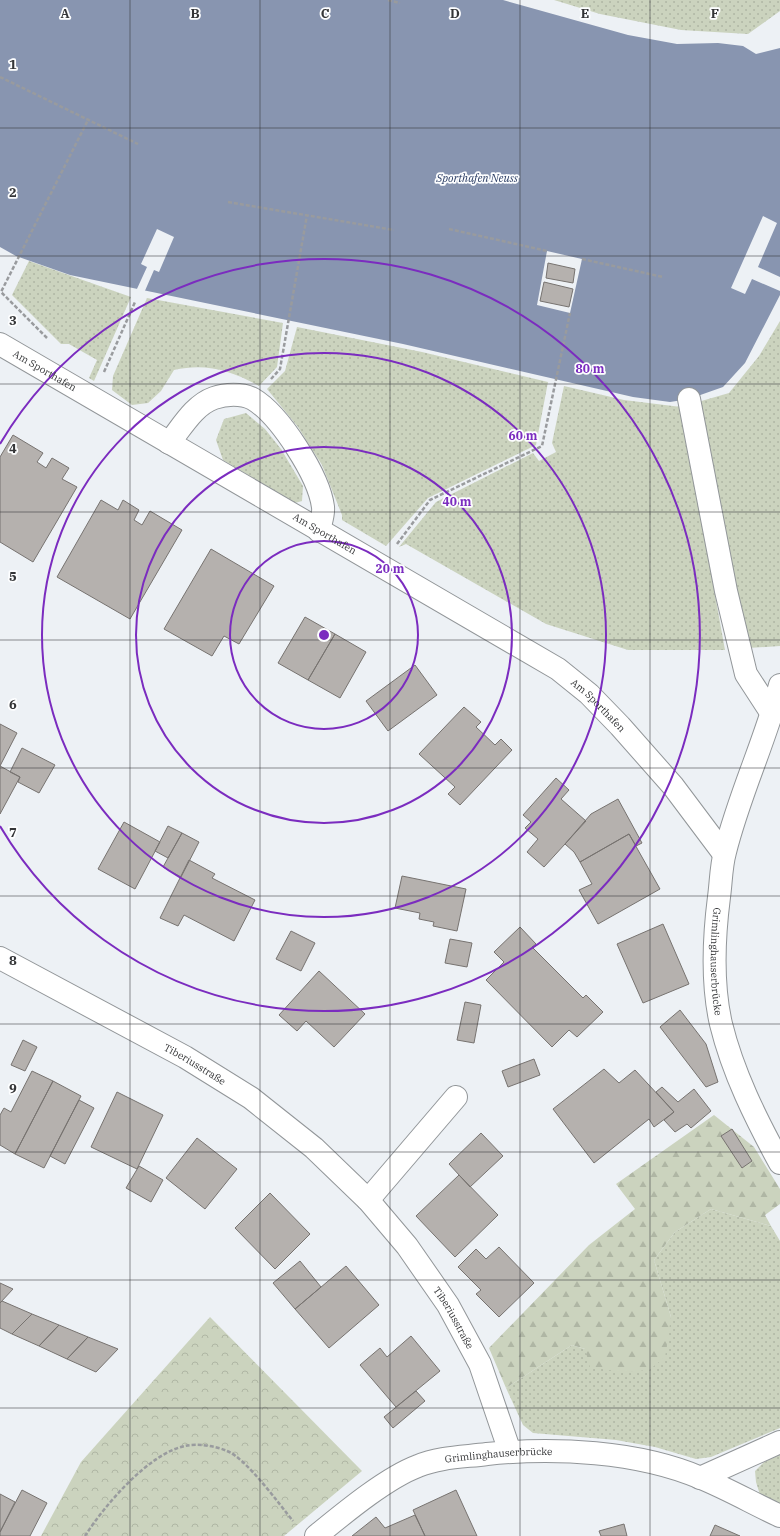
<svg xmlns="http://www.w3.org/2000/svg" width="780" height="1536" font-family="'IBM Plex Serif',serif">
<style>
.grass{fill:url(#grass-dots)}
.forest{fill:url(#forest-firs)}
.park{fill:url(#park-crowns)}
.water{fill:#8895b0}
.pier{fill:#edf1f5}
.building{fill:#b5b1ae;stroke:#777370}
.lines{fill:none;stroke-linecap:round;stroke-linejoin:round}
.minor-casing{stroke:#929699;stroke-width:24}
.path{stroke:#999b9e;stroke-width:2.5;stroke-dasharray:4 2;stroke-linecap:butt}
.minor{stroke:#fff;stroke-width:22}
.grid{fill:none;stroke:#343537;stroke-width:1;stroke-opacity:0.55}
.ring{fill:none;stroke:#7b2cbf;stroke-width:2}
.labels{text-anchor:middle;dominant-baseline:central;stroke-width:3.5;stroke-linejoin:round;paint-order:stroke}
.street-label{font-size:10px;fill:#343537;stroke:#fdfeff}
.water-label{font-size:11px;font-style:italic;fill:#2a3c63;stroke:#fdfeff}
.grid-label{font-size:13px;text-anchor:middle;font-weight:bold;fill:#343537;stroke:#fdfeff;stroke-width:3.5;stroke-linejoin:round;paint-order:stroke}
.centre{fill:#7b2cbf;stroke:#fdfeff;stroke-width:2}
.ring-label{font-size:12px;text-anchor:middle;font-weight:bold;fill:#7b2cbf;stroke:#fdfeff;stroke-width:3.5;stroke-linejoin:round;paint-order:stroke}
</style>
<defs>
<pattern id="grass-dots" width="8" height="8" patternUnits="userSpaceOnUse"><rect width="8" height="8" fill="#cbd3be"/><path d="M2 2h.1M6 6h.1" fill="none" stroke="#afb6a4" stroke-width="1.8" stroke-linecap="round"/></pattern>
<pattern id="forest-firs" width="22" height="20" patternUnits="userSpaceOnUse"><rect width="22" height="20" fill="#cbd3be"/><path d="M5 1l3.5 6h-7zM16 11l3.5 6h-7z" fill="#afb6a4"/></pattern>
<pattern id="park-crowns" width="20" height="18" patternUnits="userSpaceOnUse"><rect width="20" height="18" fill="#cbd3be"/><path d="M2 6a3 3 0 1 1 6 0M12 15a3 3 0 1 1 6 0" fill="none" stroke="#afb6a4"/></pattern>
</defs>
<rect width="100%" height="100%" fill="#edf1f5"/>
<path class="grass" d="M554 0H780V11L748 34 681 30 600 14Z
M29 261 131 297 94 381 89 378 97 360 69 344H61L12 295Z
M147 298 283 323 277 367 259 386C230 370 206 363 174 370L161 391 148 403 132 405 112 390 113 376Z
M780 321V646L748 648 698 402 729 393 759 356Z
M297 327 422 352 548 382 536 445 428 498 386 546 342 520V515L322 465 298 427 267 389 285 371Z
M564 386 624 400 681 407 725 650H628L546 624 406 544 399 547 436 502 533 453 539 461 556 452 552 443Z
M246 413 265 429 281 449 303 486 302 501 295 503 223 460 216 440 224 419Z
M711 1209 771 1226 780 1241V1428L711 1457 696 1459 655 1447 616 1440 533 1433 523 1425 506 1388 572 1345 585 1349 671 1317 654 1260 675 1232Z
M780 1455V1504L760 1495 756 1482 755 1471 764 1462Z"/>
<path class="forest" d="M714 1115 754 1147 780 1189V1204L765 1215 771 1226 711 1209 675 1232 654 1260 671 1317 665 1357 649 1370 622 1372 590 1367 585 1349 572 1345 506 1388 489 1348 589 1245 635 1209 616 1184Z"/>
<path class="park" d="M210 1317 362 1471 284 1536H41L81 1462Z"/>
<path class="water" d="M0 0H503L628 35 677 44 718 43 743 46 756 54 780 48V295L745 363 723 387 689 399 670 402 633 397 403 344 70 275 16 256 0 247Z"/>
<path class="pier" d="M763 216 777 223 758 267 780 277V291L752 279 745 294 731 288Z
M157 229 174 237 159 272 154 270 144 293 136 291 147 267 141 264Z
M547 251 582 259 570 313 537 305Z"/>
<path class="building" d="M548 263 575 269 573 283 546 278Z
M544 282 573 289 569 307 540 301Z
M13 435 43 453 37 462 46 468 52 458 69 468 62 479 77 487 33 562 0 542V457Z
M101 500 118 510 123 500 139 510 134 520 142 525 150 511 182 530 130 619 57 577Z
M211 549 274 586 239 644 224 636 212 656 164 629Z
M305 617 335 634 308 680 278 663Z
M335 634 366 652 340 698 308 680Z
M415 665 437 695 388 731 366 701Z
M464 707 481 722 476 727 495 745 501 739 512 750 460 805 448 794 455 787 419 754Z
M0 724 17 733 0 766Z
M22 748 55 765 39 793 18 782 20 777 10 772Z
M0 766 20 777 0 814Z
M556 778 569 790 561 799 586 821 544 867 527 852 538 839 525 828 531 822 523 815Z
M618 799 642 843 636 846 629 834 580 862 574 852 565 844 591 814Z
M124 822 160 842 135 889 98 869Z
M168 826 182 833 168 858 155 851Z
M182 833 199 842 181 877 163 867Z
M629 834 660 889 598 924 579 890 592 884 580 862Z
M189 860 215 874 212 878 255 900 234 941 184 915 178 926 160 918Z
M402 876 466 889 457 931 433 926 434 922 419 919 420 913 395 908Z
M663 924 689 984 643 1003 617 944Z
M520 927 536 944 532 947 583 998 586 995 603 1012 577 1037 569 1030 552 1047 486 980 504 962 494 952Z
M291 931 315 943 301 971 276 959Z
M450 939 472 943 467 967 445 963Z
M319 971 365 1014 334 1047 306 1021 297 1031 279 1015Z
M465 1002 481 1005 474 1043 457 1040Z
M680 1010 706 1044 718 1082 706 1087 660 1027Z
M23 1040 37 1047 25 1071 11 1065Z
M534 1059 540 1075 508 1087 502 1071Z
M604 1069 619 1083 635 1070 674 1112 654 1127 649 1119 594 1163 553 1109Z
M32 1071 53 1081 15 1154 0 1145V1115L4 1108 11 1112Z
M53 1081 81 1096 44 1168 15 1154Z
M662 1087 678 1102 694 1089 711 1111 691 1128 687 1124 675 1132 664 1120 674 1112 656 1092Z
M117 1092 163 1115 137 1169 91 1147Z
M79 1100 94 1108 65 1164 50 1156Z
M732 1129 752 1161 742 1168 721 1136Z
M481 1133 503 1156 470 1187 449 1164Z
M197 1138 237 1169 205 1209 166 1178Z
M139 1166 163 1180 151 1202 126 1188Z
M459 1175 498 1215 455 1257 416 1216Z
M270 1193 310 1234 275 1269 235 1228Z
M499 1247 534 1283 499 1317 476 1294 481 1290 458 1267 476 1249 486 1259Z
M300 1261 321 1287 295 1309 273 1283Z
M346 1266 379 1305 329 1348 295 1309Z
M0 1283 13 1289 0 1303Z
M2 1301 32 1314 12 1334 0 1328V1303Z
M32 1314 59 1325 39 1346 12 1334Z
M59 1325 88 1337 67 1359 39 1346Z
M411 1336 440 1371 396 1407 360 1365 380 1348 387 1357Z
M88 1337 118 1349 96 1372 67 1359Z
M416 1391 425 1401 393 1428 384 1417Z
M22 1490 47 1503 30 1536H0V1532Z
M456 1490 477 1536H425L413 1510Z
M0 1494 15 1502 0 1532Z
M415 1515 425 1536H352L376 1517 385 1528Z
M624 1524 627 1536H601L599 1531Z
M715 1525 740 1536H710Z"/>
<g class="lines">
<defs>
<g id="minor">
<path id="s1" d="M0 344 558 669 589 694 620 726 673 786 724 854"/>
<path d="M689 399 726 591 746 674 772 714"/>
<path d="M169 443C182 427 194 405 214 398 225 394 242 393 253 399 280 415 319 476 323 507 324 515 320 524 319 531"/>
<path id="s2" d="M780 685C765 742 739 795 725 852 721 866 721 883 719 897 714 936 712 985 721 1024 733 1073 756 1119 780 1163"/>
<path id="s3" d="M0 958 185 1057 251 1098 314 1148 368 1200 407 1246 448 1305 480 1364 510 1452"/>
<path d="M368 1200 456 1097"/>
<path d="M700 1478 780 1442"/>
<path id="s4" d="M316 1536C343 1514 386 1478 418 1466 439 1457 464 1457 487 1454 554 1447 638 1451 701 1478 728 1489 754 1504 780 1516"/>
</g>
</defs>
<use href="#minor" class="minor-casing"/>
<path class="path" d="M388 0 400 3
M0 77 138 144
M228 202 394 230
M449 229 547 251
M582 259 663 277
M47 338 1 292 88 120
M104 372 135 302
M271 379 280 369 307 215
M397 544 430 500 542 446 570 313
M85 1536C104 1506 149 1453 185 1446 197 1443 216 1446 227 1451 246 1458 279 1504 293 1521"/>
<use href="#minor" class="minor"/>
</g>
<path class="grid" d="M130 0V1536M260 0V1536M390 0V1536M520 0V1536M650 0V1536M0 128H780M0 256H780M0 384H780M0 512H780M0 640H780M0 768H780M0 896H780M0 1024H780M0 1152H780M0 1280H780M0 1408H780"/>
<g class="ring">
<circle cx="324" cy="635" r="94"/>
<circle cx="324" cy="635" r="188"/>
<circle cx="324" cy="635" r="282"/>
<path d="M0 444A376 376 0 1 1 0 826"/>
</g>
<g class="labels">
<g class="street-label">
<text stroke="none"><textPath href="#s1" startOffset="52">Am Sporthafen</textPath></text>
<text stroke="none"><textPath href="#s1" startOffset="376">Am Sporthafen</textPath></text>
<text stroke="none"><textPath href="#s1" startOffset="700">Am Sporthafen</textPath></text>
<text stroke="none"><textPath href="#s2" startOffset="286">Grimlinghauserbrücke</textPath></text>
<text stroke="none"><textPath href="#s3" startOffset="222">Tiberiusstraße</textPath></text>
<text stroke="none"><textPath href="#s3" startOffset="589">Tiberiusstraße</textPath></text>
<text stroke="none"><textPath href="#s4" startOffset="206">Grimlinghauserbrücke</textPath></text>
</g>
<g class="water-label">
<text x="477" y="178">Sporthafen Neuss</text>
</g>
</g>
<g class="grid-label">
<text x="65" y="18">A</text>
<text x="195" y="18">B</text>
<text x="325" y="18">C</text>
<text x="455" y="18">D</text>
<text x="585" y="18">E</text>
<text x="715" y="18">F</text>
<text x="13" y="69">1</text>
<text x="13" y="197">2</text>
<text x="13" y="325">3</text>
<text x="13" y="453">4</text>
<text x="13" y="581">5</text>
<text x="13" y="709">6</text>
<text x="13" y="837">7</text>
<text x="13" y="965">8</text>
<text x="13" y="1093">9</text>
</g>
<circle cx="324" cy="635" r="6" class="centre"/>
<g class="ring-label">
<text x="590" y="373">80 m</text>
<text x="523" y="440">60 m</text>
<text x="457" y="506">40 m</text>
<text x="390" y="573">20 m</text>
</g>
</svg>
